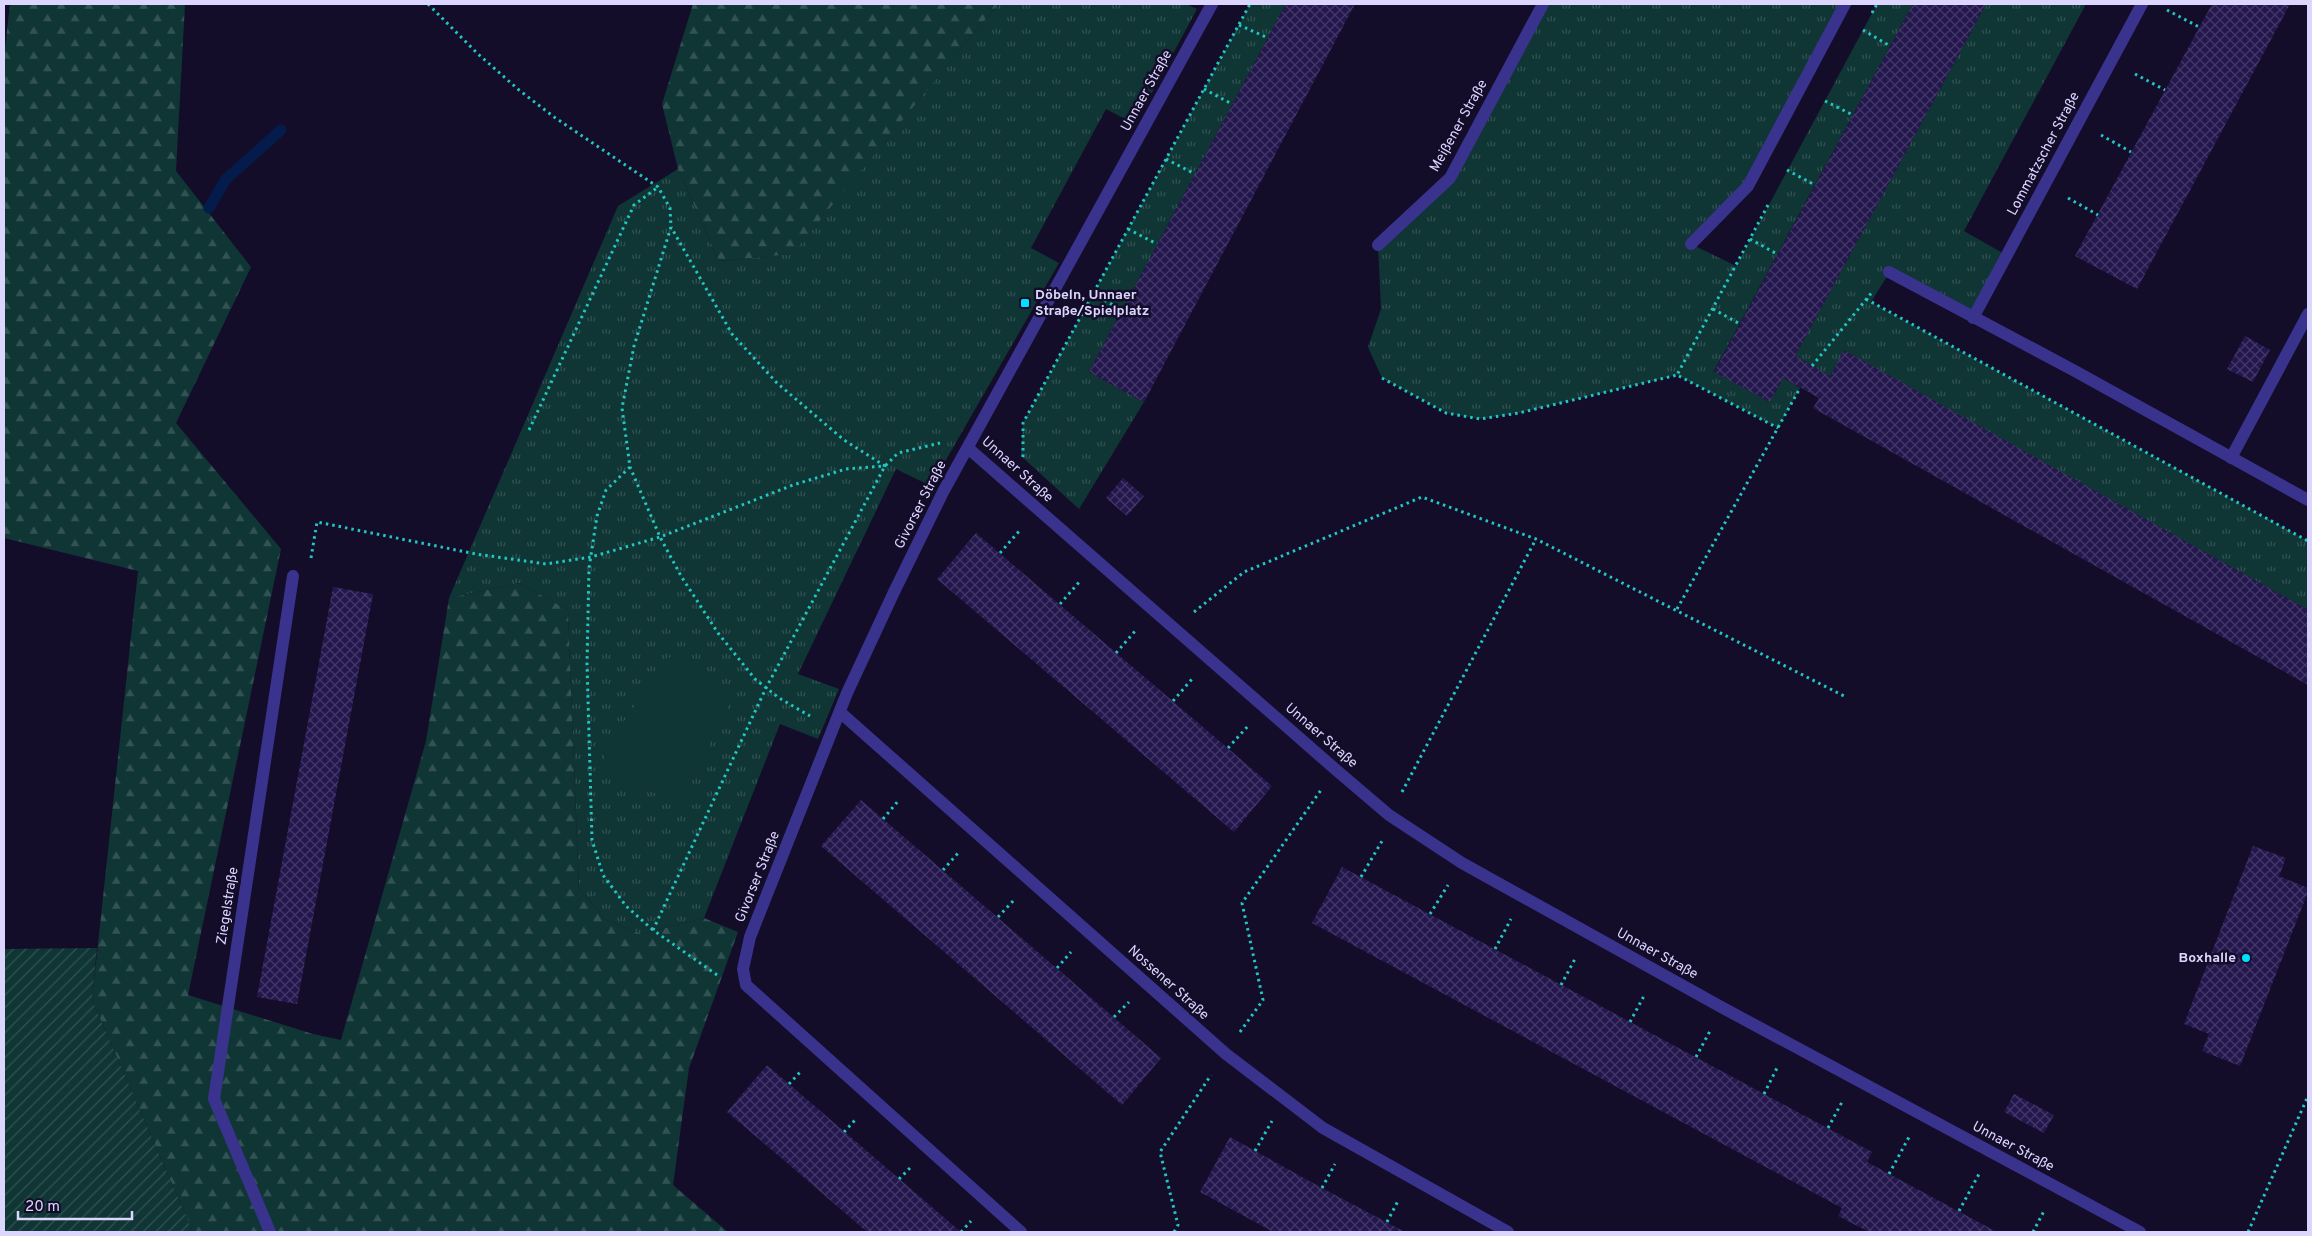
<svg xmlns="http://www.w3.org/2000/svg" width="2312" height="1236" font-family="Overpass,sans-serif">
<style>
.grass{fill:url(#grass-tufts)}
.forest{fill:url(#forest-firs)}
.park{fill:#103535}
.garden{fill:url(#garden-furrows)}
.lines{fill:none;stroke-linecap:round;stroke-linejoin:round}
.stream{stroke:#041c4c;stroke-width:11}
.building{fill:url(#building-cross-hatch)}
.path{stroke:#22c7c3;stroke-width:3;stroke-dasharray:2.5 4;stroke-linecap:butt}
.service{stroke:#3a338e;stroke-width:12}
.minor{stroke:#3a338e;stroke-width:12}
.poi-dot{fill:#02deff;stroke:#130d2a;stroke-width:2}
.labels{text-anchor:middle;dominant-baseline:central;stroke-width:5;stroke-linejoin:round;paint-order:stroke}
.street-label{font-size:14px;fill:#dcd6ff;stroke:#130d2a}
.poi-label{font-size:14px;font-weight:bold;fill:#dcd6ff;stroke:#130d2a;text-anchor:start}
</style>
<defs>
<pattern id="grass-tufts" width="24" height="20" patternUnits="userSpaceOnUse" patternTransform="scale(1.25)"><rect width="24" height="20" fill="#103535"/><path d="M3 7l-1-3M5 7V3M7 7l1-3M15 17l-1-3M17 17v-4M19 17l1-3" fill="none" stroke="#325253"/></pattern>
<pattern id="forest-firs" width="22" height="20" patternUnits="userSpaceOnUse" patternTransform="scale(1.25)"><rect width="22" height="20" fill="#103535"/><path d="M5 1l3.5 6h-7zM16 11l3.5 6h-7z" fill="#325253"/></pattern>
<pattern id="garden-furrows" width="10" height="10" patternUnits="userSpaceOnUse" patternTransform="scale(1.25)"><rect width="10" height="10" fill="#103535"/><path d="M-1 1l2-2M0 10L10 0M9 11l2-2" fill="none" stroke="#325253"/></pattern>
<pattern id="building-cross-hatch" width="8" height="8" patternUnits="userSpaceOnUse" patternTransform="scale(1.25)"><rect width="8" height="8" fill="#24174d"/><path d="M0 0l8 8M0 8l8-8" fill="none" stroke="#433868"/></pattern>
</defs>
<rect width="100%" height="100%" fill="#130d2a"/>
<path class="grass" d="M998 4H1186L1197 9 1135 124 1106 109 1031 248 1059 263 931 486 896 469 798 674 839 689 818 739 780 724 704 918 642 934 606 920 579 889 568 610 519 583 449 598 618 206 678 169 719 261 791 254Z
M1250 4H1286L1089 372 1144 402 1079 509 1021 456 1023 423Z
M1543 4H1845L1748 186 1691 244 1736 266 1877 4H1913L1714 371 1770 402 1783 378 1800 388 1778 428 1677 375 1519 413 1480 419 1446 413 1382 378 1368 347 1381 309 1378 245 1450 178Z
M1986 4H2086L1964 231 2006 255 1973 318 1889 273 1871 302 2308 541V610L1844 351 1830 376 1795 356Z"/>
<path class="forest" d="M10 4H185L176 171 251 267 176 423 281 549 188 995 313 1034 341 1040 426 741 449 598 519 583 568 610 579 889 606 920 642 934 704 918 738 932 689 1068 673 1185 728 1232H193L92 1000 138 571 4 538V57Z
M693 4H998L792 254 719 261 678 169 662 104Z"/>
<path class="park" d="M668 657 734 694 682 801 614 781 603 772 605 749Z"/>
<path class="garden" d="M97 948 92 1000 193 1232H4V949Z"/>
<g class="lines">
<path class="stream" d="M209 208 226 179 281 130"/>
</g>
<path class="building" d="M1286 4H1355L1144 402 1089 372Z
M1913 4H1986L1795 356 1830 376 1844 350 2308 610V685L1813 408 1819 398 1783 378 1770 402 1714 372Z
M2212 4H2290L2137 289 2075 256Z
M2245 336 2270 350 2253 382 2227 369Z
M1123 478 1144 496 1127 516 1106 498Z
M976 533 1272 786 1234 832 937 579Z
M333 587 373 594 297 1004 257 997Z
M861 800 1161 1058 1122 1105 821 846Z
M2253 846 2286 858 2279 876 2308 888V892L2240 1066 2202 1051 2209 1034 2184 1024Z
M1342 867 1872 1152 1867 1162 1997 1232H1869L1838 1216 1842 1208 1312 923Z
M767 1065 789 1084 961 1232H867L786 1162 727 1112Z
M2014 1094 2054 1115 2044 1133 2004 1112Z
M1230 1137 1322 1188 1405 1232H1273L1266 1228 1200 1192Z"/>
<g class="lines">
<path class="path" d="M428 4 478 54 519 90 554 117 658 187 670 208 671 227 634 346 622 408 630 467 660 537 681 576 718 633 755 679 779 698 810 716
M2167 10 2199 27
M1872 13 1877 4
M1239 25 1268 38
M1863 30 1890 46
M2135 74 2165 90
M1204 89 1232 104
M1825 101 1853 115
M2101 135 2131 152
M1166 159 1195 174
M1787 170 1815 185
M2068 198 2098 215
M1768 205 1677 375 1778 428
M1128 229 1157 244
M1750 239 1777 254
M1093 294 1122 310
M1866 299 2308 541
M1713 309 1740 324
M1812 366 1873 291
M1382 378 1446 413 1480 419 1519 413 1677 375
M529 430 634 205 658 187
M1023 457V423L1250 4
M630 467 606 490 597 516 589 568 587 664 592 840 603 875 626 906 653 930
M1000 553 1021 529
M311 558 317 522 476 554 546 564 591 557 660 537 793 485 846 469 885 466 844 440 777 383 732 334 671 227
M1060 604 1081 580
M1677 609 1800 388
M1194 612 1244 572 1422 497 1536 539 1846 697
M1116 653 1136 630
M1173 701 1192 679
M1228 748 1248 726
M1402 792 1536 539
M883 819 899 800
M943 870 959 852
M1361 877 1382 841
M1430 914 1448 885
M998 917 1014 900
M1495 949 1511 919
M1057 968 1071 952
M717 975 653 930 766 688 885 466 898 453 940 443
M1561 985 1576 957
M1114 1017 1129 1002
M1630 1022 1645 994
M1240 1032 1263 1000 1242 903 1321 790
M1696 1057 1710 1031
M789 1084 802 1070
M1764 1094 1777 1068
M1828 1128 1842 1102
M844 1132 856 1119
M1255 1151 1272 1121
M1889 1174 1909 1137
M899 1179 911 1167
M1322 1188 1335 1164
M1959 1211 1979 1174
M1387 1222 1398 1201
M961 1232 971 1221
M1174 1232 1178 1225 1160 1152 1211 1075
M2033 1232 2044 1211
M2248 1232 2308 1096"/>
<path class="service" d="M2231 458 2308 314"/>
<path class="minor" d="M1691 244 1748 186 1845 4
M1378 245 1450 178 1543 4
M1889 272 2073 370 2308 500
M1973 318 2142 4
M968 448 1335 769 1389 815 1462 863 1723 1008 2140 1232
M841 713 1226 1054 1323 1128 1508 1232
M270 1232 214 1099 293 576
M1021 1232 746 985 743 969 750 937 847 693 894 592 943 492 1212 4"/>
</g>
<g class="poi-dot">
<rect x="1020" y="298" width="10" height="10" rx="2.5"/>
<circle cx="2246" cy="958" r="5"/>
</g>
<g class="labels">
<g class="street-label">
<text transform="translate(1147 91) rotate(-61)">Unnaer Straße</text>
<text transform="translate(1459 126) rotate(-61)">Meißener Straße</text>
<text transform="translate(2044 154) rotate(-62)">Lommatzscher Straße</text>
<text transform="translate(1017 470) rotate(42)">Unnaer Straße</text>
<text transform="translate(921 505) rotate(-63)">Givorser Straße</text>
<text transform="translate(1321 736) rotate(41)">Unnaer Straße</text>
<text transform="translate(758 877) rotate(-68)">Givorser Straße</text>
<text transform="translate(228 906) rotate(-81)">Ziegelstraße</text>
<text transform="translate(1657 954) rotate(29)">Unnaer Straße</text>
<text transform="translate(1168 983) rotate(42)">Nossener Straße</text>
<text transform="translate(2013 1147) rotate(28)">Unnaer Straße</text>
</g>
<g class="poi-label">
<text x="1035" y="295">Döbeln, Unnaer<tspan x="1035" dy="16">Straße/Spielplatz</tspan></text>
<text x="2236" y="958" text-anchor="end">Boxhalle</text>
</g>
</g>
<rect width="2312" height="1236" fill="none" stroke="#dcd6ff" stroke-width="10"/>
<path d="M18 1211v8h114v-8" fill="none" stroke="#dcd6ff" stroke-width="2.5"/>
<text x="25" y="1211" font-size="15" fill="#dcd6ff" stroke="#130d2a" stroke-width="4" paint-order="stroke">20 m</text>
</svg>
